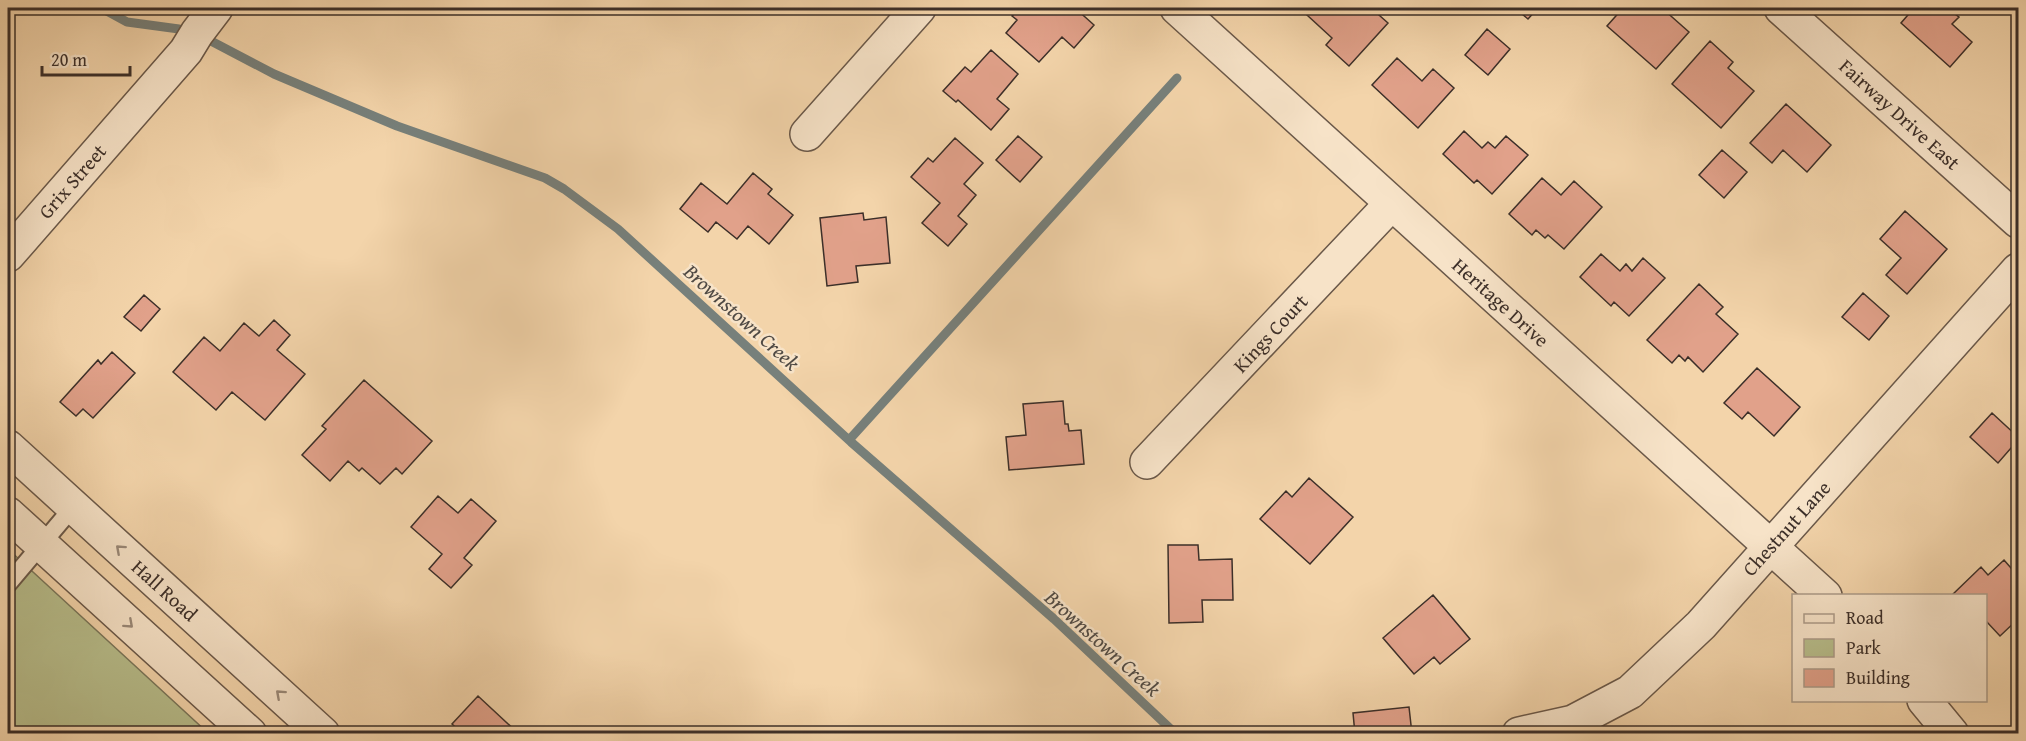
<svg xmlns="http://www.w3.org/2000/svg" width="2026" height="741" font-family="'Gentium Book Plus',serif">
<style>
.green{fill:#b7bd8b;stroke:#7a765a;stroke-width:1.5}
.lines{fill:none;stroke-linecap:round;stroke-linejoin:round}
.stream{stroke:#77807b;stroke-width:9}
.building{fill:#e1a18a;stroke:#3c2f29;stroke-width:1.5}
.service-casing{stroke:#6a5849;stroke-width:20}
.minor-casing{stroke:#6a5849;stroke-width:36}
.tertiary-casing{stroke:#6a5849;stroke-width:36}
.service{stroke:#f7e3c8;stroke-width:16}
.minor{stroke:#f7e3c8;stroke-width:33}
.tertiary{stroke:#f7e3c8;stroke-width:33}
.oneway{stroke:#9a8978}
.labels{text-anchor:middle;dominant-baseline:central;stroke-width:5;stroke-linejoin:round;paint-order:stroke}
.street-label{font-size:20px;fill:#3c2f29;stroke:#f7e3c8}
.water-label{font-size:21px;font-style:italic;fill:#504a44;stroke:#f7e3c8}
</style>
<rect width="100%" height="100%" fill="#f3d4aa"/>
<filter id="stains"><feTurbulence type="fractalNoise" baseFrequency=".00333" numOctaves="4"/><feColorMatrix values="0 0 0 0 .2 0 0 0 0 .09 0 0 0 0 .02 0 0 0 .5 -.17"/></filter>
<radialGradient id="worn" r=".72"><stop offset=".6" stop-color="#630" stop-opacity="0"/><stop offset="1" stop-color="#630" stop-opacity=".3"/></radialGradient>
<path class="green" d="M8 549 208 733H8Z"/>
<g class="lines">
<path class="stream" d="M94 8 105 10 127 22 179 29
M211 41 274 74 397 126 545 178 564 189 618 229 851 442 1054 619 1176 734
M849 440 1177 78"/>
</g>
<path class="building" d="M1020 8H1075L1094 25 1074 48 1062 37 1039 62 1006 33 1017 20 1012 16Z
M1315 8H1371L1388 23 1349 66 1326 45 1332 38 1307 15Z
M1515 8H1538L1528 19Z
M1623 8H1664L1663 9 1689 32 1656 69 1607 26Z
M1914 8H1960L1955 14 1959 17 1952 24 1972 42 1950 67 1901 23Z
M1487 29 1510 49 1488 75 1465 55Z
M1710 41 1733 62 1728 68 1754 91 1721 128 1672 84Z
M991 50 1018 74 997 99 1009 109 991 130 958 100 956 102 943 91 965 67 971 72Z
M1397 58 1422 81 1433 69 1454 88 1418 128 1372 85Z
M1786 104 1831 145 1807 172 1783 150 1772 163 1750 143Z
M1464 131 1482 148 1488 142 1495 148 1506 136 1528 155 1492 194 1477 180 1474 183 1443 154Z
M1018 136 1042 157 1020 182 996 160Z
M955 138 983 163 964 184 976 195 958 216 967 224 948 246 922 223 940 203 911 177 928 158 933 162Z
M1722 150 1747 172 1724 198 1699 175Z
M753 173 772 189 768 194 793 215 769 244 748 226 737 239 716 222 708 232 680 209 701 183 727 204Z
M1542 178 1561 195 1574 181 1602 207 1564 249 1548 235 1545 238 1536 230 1532 235 1509 214Z
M1905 211 1947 249 1907 294 1886 275 1901 258 1880 239Z
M863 213 864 220 886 217 890 263 856 266 858 282 827 286 820 218Z
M1601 254 1620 271 1626 264 1632 271 1643 258 1665 278 1629 316 1614 302 1611 306 1580 277Z
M1699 284 1723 307 1716 314 1738 334 1703 372 1688 357 1685 361 1679 355 1672 363 1647 340Z
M1863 293 1889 316 1869 340 1842 317Z
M144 295 160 309 141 331 124 317Z
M274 320 290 335 277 350 305 374 265 420 232 392 216 410 173 372 204 337 220 351 244 323 259 336Z
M112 352 135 373 93 418 83 409 76 416 60 402 98 360 101 364Z
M1757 368 1800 407 1774 436 1748 412 1742 419 1724 403Z
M364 380 432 441 402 474 396 468 380 484 362 468 359 471 348 461 330 481 302 455 326 429 322 426Z
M1063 401 1065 424H1068L1069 431 1081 430 1084 464 1009 470 1006 437 1026 435 1023 404Z
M1992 413 2018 437V440L1998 463 1970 437Z
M1309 478 1353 517 1310 564 1260 519 1286 491 1292 497Z
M438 496 458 513 471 499 496 521 464 558 472 565 451 588 429 569 442 554 411 527Z
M1168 545H1198L1199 560 1232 559 1233 600H1202L1203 622 1169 623Z
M2004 560 2018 576V619L2000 636 1986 621V596H1951L1981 567 1988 575Z
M1433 595 1470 639 1440 664 1434 657 1414 674 1383 638Z
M478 696 519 734H463L452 724Z
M1409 707 1412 734H1355L1353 713Z"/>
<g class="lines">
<defs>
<path id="service" d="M8 584 73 507"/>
<path id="minor" d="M1177 8 1825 596
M1781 8 2018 221
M807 134 919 8
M8 255 186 51 197 33 216 8
M1147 462 1392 203
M1924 700 1952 734
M1519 734 1573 722 1630 692 1701 625 2018 270"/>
<path id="tertiary" d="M8 447 323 734
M8 514 250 734"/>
</defs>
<use href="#service" class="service-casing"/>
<use href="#minor" class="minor-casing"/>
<use href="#tertiary" class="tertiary-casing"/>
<use href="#service" class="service"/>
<use href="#minor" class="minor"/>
<use href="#tertiary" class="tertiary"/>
</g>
<defs><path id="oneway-chevron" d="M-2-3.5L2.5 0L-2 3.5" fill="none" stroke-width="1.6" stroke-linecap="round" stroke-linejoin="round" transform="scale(1.5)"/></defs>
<g class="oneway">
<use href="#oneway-chevron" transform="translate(120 549) rotate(-138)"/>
<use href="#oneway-chevron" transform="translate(129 624) rotate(42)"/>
<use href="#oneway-chevron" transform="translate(280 694) rotate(-138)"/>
</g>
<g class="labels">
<g class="street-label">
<text transform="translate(1900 114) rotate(42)">Fairway Drive East</text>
<text transform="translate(72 181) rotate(-49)">Grix Street</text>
<text transform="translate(1501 302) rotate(42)">Heritage Drive</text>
<text transform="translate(1270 333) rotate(-47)">Kings Court</text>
<text transform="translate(1786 528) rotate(-48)">Chestnut Lane</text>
<text transform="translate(165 590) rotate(42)">Hall Road</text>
</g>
<g class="water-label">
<text transform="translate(742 317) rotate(42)">Brownstown Creek</text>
<text transform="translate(1103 643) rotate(42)">Brownstown Creek</text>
</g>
</g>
<rect width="2026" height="741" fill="none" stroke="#f3d4aa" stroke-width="30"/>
<rect x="9" y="9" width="2008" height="723" fill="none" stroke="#3c2f29" stroke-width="3"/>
<rect x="15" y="15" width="1996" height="711" fill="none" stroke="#3c2f29" stroke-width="1.5"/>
<rect x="1792" y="594" width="195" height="108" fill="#f7e3c8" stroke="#ac9b88" stroke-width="1.5"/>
<rect x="1804" y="614" width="30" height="9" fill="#f7e3c8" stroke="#ac9b88" stroke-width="1.5"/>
<text x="1846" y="624" font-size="18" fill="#3c2f29">Road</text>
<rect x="1804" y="639" width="30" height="18" fill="#b7bd8b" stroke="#ac9b88" stroke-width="1.5"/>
<text x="1846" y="654" font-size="18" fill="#3c2f29">Park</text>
<rect x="1804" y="669" width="30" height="18" fill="#e1a18a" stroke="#ac9b88" stroke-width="1.5"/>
<text x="1846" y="684" font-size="18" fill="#3c2f29">Building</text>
<path d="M42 66v9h88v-9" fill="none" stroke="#3c2f29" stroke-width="3"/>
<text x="51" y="66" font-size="18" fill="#3c2f29" stroke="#f7e3c8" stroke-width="4.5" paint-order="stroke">20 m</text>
<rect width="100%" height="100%" filter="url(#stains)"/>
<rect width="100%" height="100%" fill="url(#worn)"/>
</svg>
